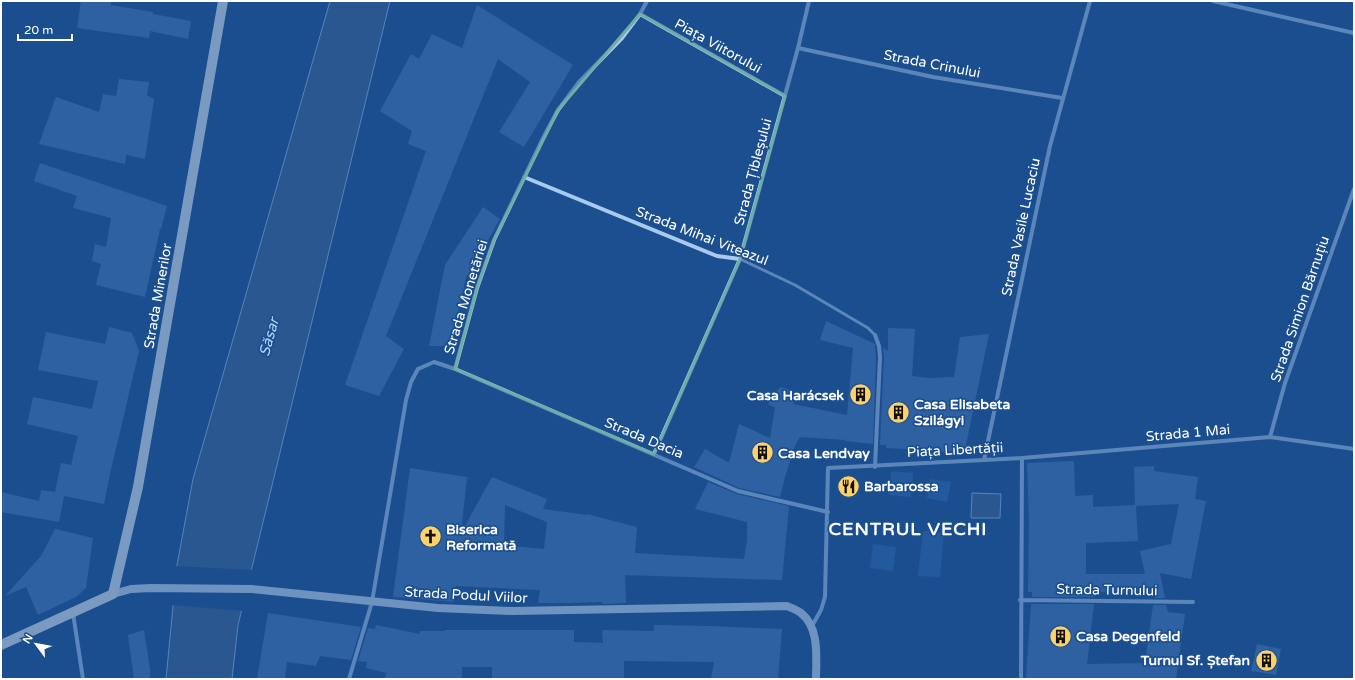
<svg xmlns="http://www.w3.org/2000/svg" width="1355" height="680" font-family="'Varela Round',sans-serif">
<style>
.green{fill:#2e69ad}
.water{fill:#3c6290;stroke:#9cc4f0}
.pier{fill:#1b4f8f}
.building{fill:#4478b7;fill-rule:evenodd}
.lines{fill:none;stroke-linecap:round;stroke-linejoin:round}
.lane{stroke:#a9c9ee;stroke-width:3}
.street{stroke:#a9c9ee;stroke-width:4}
.secondary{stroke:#d6e6fa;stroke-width:8}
.primary{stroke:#f0f6ff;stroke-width:10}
.marked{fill:none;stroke:#6fada8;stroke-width:3;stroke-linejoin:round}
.labels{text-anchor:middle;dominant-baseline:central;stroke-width:3.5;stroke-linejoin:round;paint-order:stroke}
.street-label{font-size:14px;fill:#fff;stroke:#1b4f8f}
.poi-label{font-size:14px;font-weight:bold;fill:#fff;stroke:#1b4f8f;text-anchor:start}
.water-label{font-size:15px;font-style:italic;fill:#b5d3f5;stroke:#1b4f8f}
.district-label{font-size:18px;font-weight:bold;letter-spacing:1px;fill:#fff;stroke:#1b4f8f}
</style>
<rect width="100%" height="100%" fill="#1b4f8f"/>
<path class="green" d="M891 471 913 473 911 497 889 495Z
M930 479 951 482 947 502 927 498Z
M923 531 944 532 940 577 918 576Z
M873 544 896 547 893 571 870 568Z"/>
<path class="water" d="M330 1H390L238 625 232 679H166L177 565 193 479Z
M972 493 1001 494 1000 518H971Z"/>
<path class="pier" d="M175 566 254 570 244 611 171 605Z"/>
<path class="building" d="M81 1H111V5L153 12V14L191 21 188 39 150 31 149 38 77 28Z
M477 5 573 65 524 147 499 132 530 82 498 59 386 336 404 349 379 396 345 385 426 151 408 144 412 131 380 111 411 54 419 59 432 34 462 48Z
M119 79 149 82 147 95 154 99 145 159 126 155 125 164 39 144 56 97 99 112 103 94 116 96Z
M40 163 167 206 161 229H160L145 297 96 285 101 264 92 261 95 244 106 247 111 218 73 208 77 196 34 181Z
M483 207 500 219 466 278 450 346H429L445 265Z
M826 321 875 344 876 357 873 444 845 441V440L800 437 795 446 785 477 780 497 739 488 694 467 705 449 729 463 739 424 770 438 775 408 768 404 780 387 797 392 793 404 847 415 853 348 820 340Z
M109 327 132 333 139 351 110 474 104 504 64 496 59 522 1 512V492L39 501 41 490 55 492 61 463 71 465 78 436 27 424 33 397 92 409 98 381 38 370 46 332 105 344Z
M888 328 915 329 912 376 930 378 954 377 960 337 989 334 965 450 943 452 923 450 886 448V445H880L884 357 883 348 888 351Z
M1074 461 1075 496 1093 495V507L1135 505 1134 467 1154 466V471L1198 477 1195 499 1206 501 1191 579 1160 573 1165 598H1154L1155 593 1149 594V593L1096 592 1095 597H1032V592H1028L1029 523 1027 463ZM1179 504 1171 544 1140 551 1145 574H1086V543L1138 541 1136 506Z
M410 468 467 477 461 533 492 477 547 499 543 509 587 515V514L637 527 635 553 744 559 747 540V522L695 509 708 482 737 494 789 506 782 580 625 575 626 603 602 604V602L571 603H538L540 590 456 586 454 602 393 597ZM505 505 547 522 544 549 504 545Z
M55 529 93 538 86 588 76 597 38 615 26 587 5 596 41 556Z
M1031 604H1094L1087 664 1145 663 1153 605H1166L1168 612 1185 614 1176 679 1026 678Z
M268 613 361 627 351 660 320 656 316 666 287 662 285 679H257Z
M376 625 420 634V631H445V630H574V642L603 643 602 630 654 631V625L711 626 782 629 778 679H711L714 662 624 661V679H492V667H462V679H385L386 673 366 668 367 662 358 661 368 628 375 629Z
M144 630 150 669V679H134L128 635Z
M1257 644 1281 649 1276 675 1251 671Z"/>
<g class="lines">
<path class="lane" d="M740 259 795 285 868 328 875 335"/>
<path class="street" d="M1213 1 1354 33
M640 14 785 96
M798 48 933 77 1062 98
M524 177 717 256 740 259
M455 369 477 288 494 240 543 138 558 110 579 82 622 38 640 14 647 1
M1270 437 1285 383 1354 189
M654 454 740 259 798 48 809 1
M1022 458 1270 437 1354 449
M984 460 1050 146 1090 1
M875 467 880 357 879 346 875 335
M1020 600 1193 602
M73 613 83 679
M812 626 821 610 825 597 828 468 1022 458 1021 679
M349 679 372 602 406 400 411 382 418 369 434 362 455 369 738 491 828 512"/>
<path class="secondary" d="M113 594 131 589 151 588 252 589 438 608 513 611 787 606C791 608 797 610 801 613 820 628 816 658 816 679"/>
<path class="primary" d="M1 645 113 594 138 487 223 1"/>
</g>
<path d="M0 0H1355V680H0ZM640 14 785 96 740 259 654 454 455 369 477 288 494 240 558 110Z" fill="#1b4f8f" fill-opacity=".55" fill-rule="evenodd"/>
<path class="marked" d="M640 14 785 96 740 259 654 454 455 369 477 288 494 240 558 110Z"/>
<defs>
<symbol id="building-disc" viewBox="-11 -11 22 22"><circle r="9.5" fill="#ffd166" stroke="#1b4f8f"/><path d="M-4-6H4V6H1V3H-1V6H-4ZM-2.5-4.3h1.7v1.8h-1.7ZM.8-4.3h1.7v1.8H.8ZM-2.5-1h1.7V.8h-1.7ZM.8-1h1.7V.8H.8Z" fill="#111"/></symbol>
<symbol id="restaurant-disc" viewBox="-11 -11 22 22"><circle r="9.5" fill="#ffd166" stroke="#1b4f8f"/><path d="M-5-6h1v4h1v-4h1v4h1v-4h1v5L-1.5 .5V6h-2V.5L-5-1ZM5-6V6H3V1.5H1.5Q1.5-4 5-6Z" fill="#111"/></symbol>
<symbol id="church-disc" viewBox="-11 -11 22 22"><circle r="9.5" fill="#ffd166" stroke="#1b4f8f"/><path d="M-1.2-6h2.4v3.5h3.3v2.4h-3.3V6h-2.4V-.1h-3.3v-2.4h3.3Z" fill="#111"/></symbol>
</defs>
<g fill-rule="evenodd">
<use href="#building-disc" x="848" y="382" width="25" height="25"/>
<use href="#building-disc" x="886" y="400" width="25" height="25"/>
<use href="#building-disc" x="750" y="440" width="25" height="25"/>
<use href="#restaurant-disc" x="836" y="474" width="25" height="25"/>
<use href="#church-disc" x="418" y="524" width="25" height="25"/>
<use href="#building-disc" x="1048" y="624" width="25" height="25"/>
<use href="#building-disc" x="1254" y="648" width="25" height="25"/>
</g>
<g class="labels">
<g class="street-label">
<text transform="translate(718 46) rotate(29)">Piața Viitorului</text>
<text transform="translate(932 64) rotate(11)">Strada Crinului</text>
<text transform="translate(753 172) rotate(-75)">Strada Țibleșului</text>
<text transform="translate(1021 227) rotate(-78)">Strada Vasile Lucaciu</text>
<text transform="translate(702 236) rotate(21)">Strada Mihai Viteazul</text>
<text transform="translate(158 296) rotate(-80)">Strada Minerilor</text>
<text transform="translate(466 297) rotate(-73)">Strada Monetăriei</text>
<text transform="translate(1300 309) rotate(-71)">Strada Simion Bărnuțiu</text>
<text transform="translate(1188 433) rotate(-5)">Strada 1 Mai</text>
<text transform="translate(644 438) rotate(23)">Strada Dacia</text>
<text transform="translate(955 450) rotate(-3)">Piața Libertății</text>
<text transform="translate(1107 590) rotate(1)">Strada Turnului</text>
<text transform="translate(466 595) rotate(3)">Strada Podul Viilor</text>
</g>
<g class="poi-label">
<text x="844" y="395" text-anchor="end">Casa Harácsek</text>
<text x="914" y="404">Casa Elisabeta<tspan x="914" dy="16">Szilágyi</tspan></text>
<text x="778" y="453">Casa Lendvay</text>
<text x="864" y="486">Barbarossa</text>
<text x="446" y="529">Biserica<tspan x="446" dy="16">Reformată</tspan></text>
<text x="1076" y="636">Casa Degenfeld</text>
<text x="1250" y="660" text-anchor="end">Turnul Sf. Ștefan</text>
</g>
<g class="water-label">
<text transform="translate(269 337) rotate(-74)">Săsar</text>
</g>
<g class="district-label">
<text x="908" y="529">CENTRUL VECHI</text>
</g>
</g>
<rect width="1355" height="680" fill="none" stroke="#ffffff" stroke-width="4"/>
<g transform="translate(36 644) rotate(302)" stroke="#1b4f8f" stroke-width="3" paint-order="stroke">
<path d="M0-3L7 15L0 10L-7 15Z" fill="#ffffff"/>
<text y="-6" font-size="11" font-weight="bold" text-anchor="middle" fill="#ffffff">N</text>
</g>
<path d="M18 34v6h54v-6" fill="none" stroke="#ffffff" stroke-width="2"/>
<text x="24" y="34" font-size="12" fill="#ffffff" stroke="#1b4f8f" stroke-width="3" paint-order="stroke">20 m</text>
</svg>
